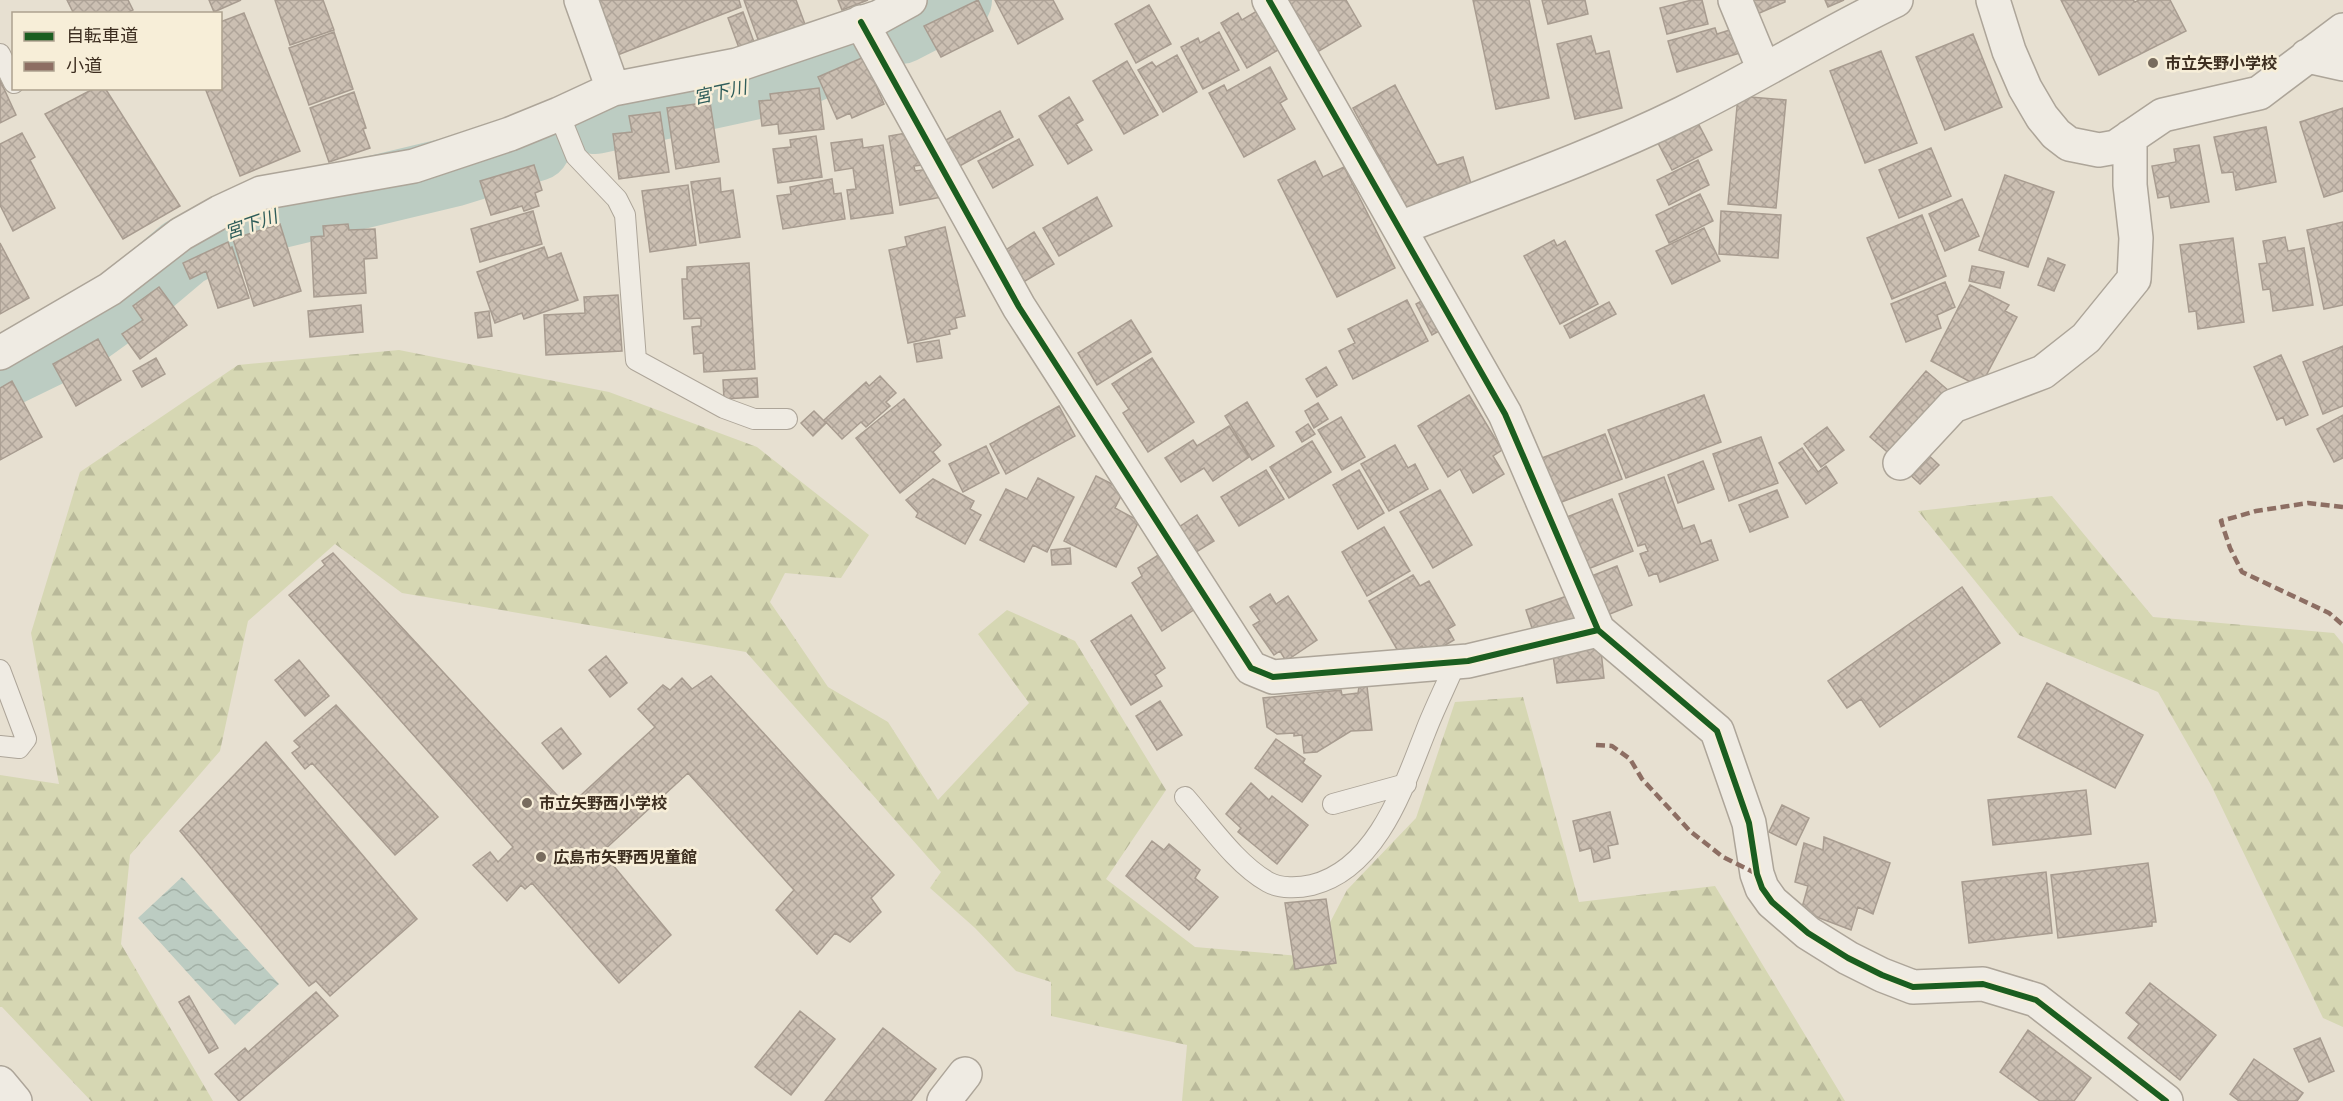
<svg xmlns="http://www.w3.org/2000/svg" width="2343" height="1101" font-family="Lora,'Noto Sans JP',serif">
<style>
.forest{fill:url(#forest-firs)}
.water{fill:url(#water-waves)}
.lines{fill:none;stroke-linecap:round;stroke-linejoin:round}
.river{stroke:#bcccc2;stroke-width:70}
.building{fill:url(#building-cross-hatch);stroke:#a89c90;stroke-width:1.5}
.service-casing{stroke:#ada599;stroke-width:22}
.minor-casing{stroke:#ada599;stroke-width:36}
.service{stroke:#efebe3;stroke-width:20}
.minor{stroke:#efebe3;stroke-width:33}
.quiet{stroke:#8d6e63;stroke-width:4.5;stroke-dasharray:9 4.5;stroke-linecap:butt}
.cycleway-casing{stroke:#f7eed8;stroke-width:10}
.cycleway{stroke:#1b5e20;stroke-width:6}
.poi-dot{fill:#786c5e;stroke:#f7eed8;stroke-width:2}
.labels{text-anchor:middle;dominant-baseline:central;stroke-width:5;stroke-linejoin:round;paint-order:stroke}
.poi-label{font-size:16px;font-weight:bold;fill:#3d2e20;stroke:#f7eed8;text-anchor:start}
.water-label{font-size:18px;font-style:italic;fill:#2f5d5a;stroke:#f7eed8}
</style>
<defs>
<pattern id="forest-firs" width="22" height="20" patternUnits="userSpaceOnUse" patternTransform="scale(1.5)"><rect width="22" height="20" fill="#d6d7b3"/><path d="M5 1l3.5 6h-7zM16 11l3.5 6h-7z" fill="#b9b99a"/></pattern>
<pattern id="water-waves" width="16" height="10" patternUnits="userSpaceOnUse" patternTransform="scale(1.5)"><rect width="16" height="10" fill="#bcccc2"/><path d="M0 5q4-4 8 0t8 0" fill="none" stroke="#a2b0a6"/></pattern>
<pattern id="building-cross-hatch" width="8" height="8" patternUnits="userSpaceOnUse" patternTransform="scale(1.5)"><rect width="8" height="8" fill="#cbbfb2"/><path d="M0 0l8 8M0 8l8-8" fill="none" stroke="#afa499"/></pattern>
</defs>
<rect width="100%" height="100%" fill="#e7e0d1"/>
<path class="forest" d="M399 350 609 392 757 447 869 535 841 578 785 573 770 602 828 687 888 722 938 800 1029 703 978 634 1007 610 1075 641 1166 790 1106 879 1195 947 1312 957 1347 890 1416 818 1455 702 1523 697 1579 902 1715 886 1845 1101H1182L1187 1045 1051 1016V982L1016 971 975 928 930 888 941 872 746 652 402 593 335 544 248 621 220 751 130 855 121 944 213 1101H91L2 1007H0V775L59 784 31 633 80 472 238 365Z
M2052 496 2153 617 2334 633 2343 644V1027L2323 1018 2211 785 2158 692 2019 635 1918 511Z"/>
<path class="water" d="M182 877 279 984 235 1025 138 918Z"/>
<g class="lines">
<path class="river" d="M901 29 957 0
M595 119 752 85 800 72 842 54
M0 375 74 339 120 306 184 252 215 236 256 219 452 172 536 146"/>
</g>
<path class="building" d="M67 0H128L133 10 125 14H74Z
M209 0H241L214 12Z
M275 0H323L334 30 290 45Z
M594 0H739L741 7 615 56Z
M744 0H796L806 27 760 45Z
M838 0H868L842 10Z
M978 0 993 31 941 57 924 26Z
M995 0H1053L1063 19 1018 44Z
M1288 0H1346L1361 26 1314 54Z
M1473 0H1529L1549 98 1496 109Z
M1542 0H1585L1588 14 1548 24Z
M1692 0H1702L1708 24 1667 34 1660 8Z
M1749 0H1785V2L1755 15Z
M1825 0H1844L1828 7Z
M2061 0H2133L2135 2 2139 0H2170L2186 31 2099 75Z
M1149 5 1171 44 1136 63 1115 24Z
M1262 8 1285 46 1247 68 1221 23 1238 13 1242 20Z
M743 12 754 42 739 48 728 18Z
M244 13 300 151 240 176 205 88H220V22Z
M1715 28 1717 34 1733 29 1740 53 1677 72 1668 41Z
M334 32 353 89 309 105 289 48Z
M1219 32 1239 70 1203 89 1181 47 1198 38 1200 43Z
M1973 34 2002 107 1945 130 1916 57Z
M1591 36 1596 54 1609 51 1622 108 1575 119 1557 44Z
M1881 51 1917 143 1865 163 1830 71Z
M1177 55 1197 92 1163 112 1138 70 1152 62 1156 67Z
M864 57 884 104 852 118 850 113 837 119 818 77Z
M1127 61 1158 115 1124 134 1093 81Z
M1270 67 1287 99 1280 103 1295 129 1244 157 1209 93 1224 85 1227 91Z
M0 80 16 115 0 123Z
M1395 85 1437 165 1463 157 1472 187 1407 208 1353 108Z
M95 88H105L180 206 123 239 45 114Z
M819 88 824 129 779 134 778 124 762 126 759 101 771 100 770 94Z
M354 92 366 128 363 129 370 148 329 162 310 108Z
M1738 96 1786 100 1776 208 1728 204Z
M1069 97 1083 120 1076 124 1092 150 1068 164 1039 116Z
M710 102 719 162 676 169 667 108Z
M2343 108V191L2324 197 2300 122Z
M1000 111 1013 137 956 168 942 142Z
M660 112 669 172 619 179 613 134 632 132 629 116Z
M1698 123 1712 150 1672 170 1658 143Z
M2266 127 2276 182 2236 190 2233 172 2222 173 2214 137Z
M917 131 922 165 914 166 915 171 936 168 942 197 900 205 889 136Z
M22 133 35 157 30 160 55 208 13 231 0 205V144Z
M816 136 822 177 778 183 773 149 791 147 790 140Z
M862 139 863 148 883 145 893 213 851 219 847 190 856 189 853 168 835 171 831 143Z
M1019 139 1033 165 993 188 978 161Z
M2199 145 2209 202 2171 208 2169 196 2158 198 2152 166 2176 162 2174 149Z
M1931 148 1951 196 1899 218 1879 170Z
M1698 160 1709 185 1669 205 1657 180Z
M1315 161 1323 177 1344 167 1395 268 1337 297 1278 180Z
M534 165 542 190 535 193 539 206 524 211 522 206 491 215 480 181Z
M2005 175 2054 192 2028 267 1979 250Z
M720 178 721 192 733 190 740 237 700 243 691 182Z
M832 179 834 194 841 193 845 219 783 229 777 196 791 194 790 187Z
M688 185 696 245 650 252 642 191Z
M1700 194 1713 221 1669 243 1656 215Z
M1097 197 1112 226 1059 256 1043 228Z
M1962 199 1979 236 1945 251 1929 214Z
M533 211 542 244 480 262 471 229Z
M1721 211 1781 215 1778 258 1719 254Z
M1922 215 1946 276 1892 299 1867 238Z
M2343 222V305L2324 309 2307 230Z
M280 224 301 291 254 306 233 239Z
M348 224 349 230 375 229 377 258 364 259 366 293 314 297 311 237 324 236 323 226Z
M945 227 965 316 955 318 957 328 949 330 950 334 908 343 889 250 907 246 905 237Z
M1704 228 1720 261 1672 284 1656 251Z
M1034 232 1054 264 1020 284 1001 253Z
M2285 237 2288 251 2304 248 2313 305 2273 311 2270 289 2263 290 2259 264 2267 263 2263 241Z
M2233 238 2244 322 2198 329 2196 311 2189 312 2180 245Z
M1554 240 1557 246 1565 241 1598 304 1560 324 1524 256Z
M228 242 230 248 232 247 249 298 218 308 206 271 190 279 183 263Z
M0 243 29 298 0 314Z
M544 247 548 258 561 253 578 300 524 319 522 313 495 323 477 272Z
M2048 258 2065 265 2054 291 2038 285Z
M749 263 755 369 704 372 703 353 694 354 692 327 701 326V318L684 319 682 279H687V267Z
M1972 266 2004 272 2000 288 1969 281Z
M1945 282 1955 307 1937 315 1941 328 1906 342 1891 304Z
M1970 285 2009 305 2005 311 2017 317 1980 387 1931 361Z
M159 287 187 325 140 359 122 334 143 320 133 306Z
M618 295 622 351 546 355 544 315 585 313 584 297Z
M1432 295 1448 326 1432 335 1416 304Z
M1407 300 1428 341 1353 379 1339 351 1355 343 1348 329Z
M1609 302 1616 314 1570 338 1564 326Z
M361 305 363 332 310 337 308 311Z
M489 311 492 336 478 338 475 313Z
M1131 320 1151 352 1097 385 1078 353Z
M98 339 121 380 76 406 53 364Z
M939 340 942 358 917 362 914 344Z
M2343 346V406L2323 414 2303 362Z
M2281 355 2308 415 2286 425 2283 417 2277 420 2254 367Z
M156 358 165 374 142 387 133 371Z
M1152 358 1194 422 1148 452 1123 413 1129 409 1112 384Z
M1326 367 1337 385 1317 397 1306 379Z
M1926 371 1949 391 1893 457 1870 437Z
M880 376 896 393 886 402 890 406 866 427 861 422 842 439 824 420 866 382 869 386Z
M757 378 758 397 724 399 723 380Z
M12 381 42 437 0 460V388Z
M1469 395 1502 450 1493 456 1504 474 1473 493 1460 469 1448 477 1418 426Z
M1704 395 1721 442 1626 478 1608 430Z
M904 399 941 445 933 452 940 461 900 493 856 438Z
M1247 402 1274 446 1252 460 1225 416Z
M1318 403 1328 419 1314 428 1305 411Z
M1059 406 1075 436 1006 474 990 444Z
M814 411 826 423 813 436 801 423Z
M2343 415V458L2334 462 2317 429Z
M1341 417 1365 457 1342 470 1318 430Z
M1308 424 1315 434 1302 442 1296 432Z
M1229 426 1249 457 1213 481 1204 468 1181 482 1165 458 1193 440 1197 446Z
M1827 427 1844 450 1821 467 1804 444Z
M1605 434 1622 479 1559 503 1542 458Z
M1761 437 1778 483 1729 501 1713 454Z
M1312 441 1331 472 1289 498 1270 467Z
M1395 445 1408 468 1415 464 1428 489 1389 511 1361 464Z
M986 446 999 473 963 492 949 464Z
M1802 448 1818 472 1826 466 1837 483 1806 504 1779 463Z
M1925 452 1939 465 1920 484 1906 471Z
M1703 461 1714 489 1678 503 1668 475Z
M1266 470 1284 499 1239 526 1221 497Z
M1359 470 1384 513 1358 529 1333 485Z
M1096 476 1124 490 1115 508 1139 521 1116 567 1064 541Z
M1664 477 1683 529 1694 525 1701 544 1711 540 1718 560 1660 582 1657 573 1649 576 1640 554 1648 551 1645 544 1638 546 1619 494Z
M1038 478 1074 497 1047 552 1033 545 1024 562 980 540 1006 489 1027 499Z
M933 479 974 501 970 509 981 515 965 544 916 517 918 513 906 500Z
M1440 490 1472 545 1433 568 1400 512Z
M1777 490 1788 517 1750 532 1739 505Z
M1612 499 1633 551 1578 573 1557 521Z
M1197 515 1214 541 1193 554 1176 529Z
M1384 527 1410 571 1367 596 1342 552Z
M1070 548 1071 564 1052 565 1051 550Z
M1166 550 1201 605 1162 631 1132 583 1142 576 1138 568Z
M333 553 568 807 655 727 638 709 663 685 670 690 682 678 692 689 711 676 894 875 871 898 881 912 850 942 835 933 817 954 776 910 794 890 688 773 602 852 671 935 619 983 532 883 525 889 521 885 507 901 473 865 490 852 498 862 513 847 289 595 325 565 322 561Z
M1617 566 1632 605 1600 618 1584 579Z
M1413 575 1420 586 1429 581 1455 625 1448 629 1454 640 1427 656 1422 646 1402 658 1369 601Z
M1962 587 2000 643 1880 727 1861 699 1847 708 1828 681Z
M1270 594 1276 604 1288 596 1317 640 1286 661 1280 651 1274 655 1253 625 1260 621 1250 607Z
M1570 595 1581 625 1536 640 1526 610Z
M1131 615 1165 668 1155 675 1162 686 1131 705 1091 641Z
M1600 642 1604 678 1557 683 1552 648Z
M606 656 627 683 610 697 589 670Z
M299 660 329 696 305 716 275 680Z
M2047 683 2143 735 2115 788 2018 737Z
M1367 686 1372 730 1351 731 1317 752 1304 753 1302 735 1294 736V733L1277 734 1267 727 1263 698 1341 690 1342 695 1358 693 1359 687Z
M1160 701 1182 735 1157 750 1136 716Z
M336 705 438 817 395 855 312 763 305 769 292 753 300 747 294 741Z
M561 728 581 754 563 769 542 743Z
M1276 739 1305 759 1303 763 1321 776 1302 802 1255 768Z
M266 742 417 919 330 996 316 981 309 986 180 831Z
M1251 783 1269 800 1272 796 1308 825 1277 864 1238 832 1241 828 1226 814Z
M2086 790 2091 834 1993 845 1988 800Z
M1782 805 1809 818 1796 845 1769 832Z
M1610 812 1618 844 1608 846 1610 858 1594 862 1591 848 1580 851 1573 821Z
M1824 837 1890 863 1873 914 1858 907 1851 930 1801 911 1808 886 1795 882 1804 843 1823 850Z
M1152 841 1164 850 1169 844 1200 870 1195 878 1218 897 1189 930 1126 876Z
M2148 863 2156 922H2152V926L2058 938 2051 875Z
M2046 872 2052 933 1969 943 1962 882Z
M1326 899 1336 963 1295 969 1285 903Z
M2150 983 2216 1035 2180 1080 2128 1038 2139 1024 2126 1013Z
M316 992 338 1016 239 1101 215 1074 245 1048 248 1052Z
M189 996 218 1048 209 1053 179 1002Z
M800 1011 835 1039 791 1095 755 1067Z
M883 1028 936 1069 911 1101H825Z
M2028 1030 2091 1078 2074 1101H2040L2000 1072Z
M2320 1038 2334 1071 2309 1082 2294 1049Z
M2254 1059 2303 1093 2297 1101H2239L2230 1094Z"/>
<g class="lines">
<defs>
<path id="service" d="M0 54 14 83
M559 114 576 156 617 199 625 215 636 360 724 408 754 419H787
M0 670 26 739 19 748 0 746
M1185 797C1209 824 1236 864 1268 882 1280 889 1299 888 1312 885 1377 869 1403 788 1425 733 1434 709 1446 686 1456 662
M1333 804 1406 784"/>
<path id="minor" d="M581 0 613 89
M1269 0 1505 414 1598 630 1717 731 1749 823 1757 874 1762 888 1772 902 1808 933 1848 958 1882 975 1913 987 1983 984 2036 1000 2166 1101
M1735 0 1764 70
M1993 0 2009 51 2025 88 2042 117 2056 134 2069 144 2099 150 2116 147 2163 115 2259 93 2343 30
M861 22 1019 307 1251 668 1273 677 1468 661 1598 630
M2307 56 2343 64
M1400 228C1495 191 1591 158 1683 113 1755 78 1823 35 1896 0
M0 353 110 289 181 234 220 212 261 193 414 166 510 134 559 114 613 89 737 65 879 17 910 0
M1900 463 1953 406 2043 372 2086 338 2134 279 2136 238 2130 185V137
M0 1083 15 1101
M944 1101 965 1074"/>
</defs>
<use href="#service" class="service-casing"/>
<use href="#minor" class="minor-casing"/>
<use href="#service" class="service"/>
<use href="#minor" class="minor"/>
<path class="quiet" d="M2343 507 2308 503 2256 511 2221 521 2230 548 2242 572 2329 613 2343 625
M1596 745 1612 746 1630 759 1642 779 1690 831 1723 857 1757 874"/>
<defs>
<path id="cycleway" d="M1269 0 1505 414 1598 630 1717 731 1749 823 1757 874 1762 888 1772 902 1808 933 1848 958 1882 975 1913 987 1983 984 2036 1000 2166 1101
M861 22 1019 307 1251 668 1273 677 1468 661 1598 630"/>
</defs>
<use href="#cycleway" class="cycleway-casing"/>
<use href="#cycleway" class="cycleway"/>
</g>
<g class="poi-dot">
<circle cx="2153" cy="63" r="6"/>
<circle cx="527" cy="803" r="6"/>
<circle cx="541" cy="857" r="6"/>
</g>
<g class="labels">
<g class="poi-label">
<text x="2165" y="63">市立矢野小学校</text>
<text x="539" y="803">市立矢野西小学校</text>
<text x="553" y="857">広島市矢野西児童館</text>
</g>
<g class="water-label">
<text transform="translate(720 92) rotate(-12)">宮下川</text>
<text transform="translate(251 224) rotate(-19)">宮下川</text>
</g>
</g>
<rect x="12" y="12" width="210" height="78" fill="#f7eed8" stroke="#ada18e" stroke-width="1.5"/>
<rect x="24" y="32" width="30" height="9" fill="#1b5e20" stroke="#ada18e" stroke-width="1.5"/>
<text x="66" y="42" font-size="18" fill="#3d2e20">自転車道</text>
<rect x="24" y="62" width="30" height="9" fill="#8d6e63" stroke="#ada18e" stroke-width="1.5"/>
<text x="66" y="72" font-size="18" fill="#3d2e20">小道</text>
</svg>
